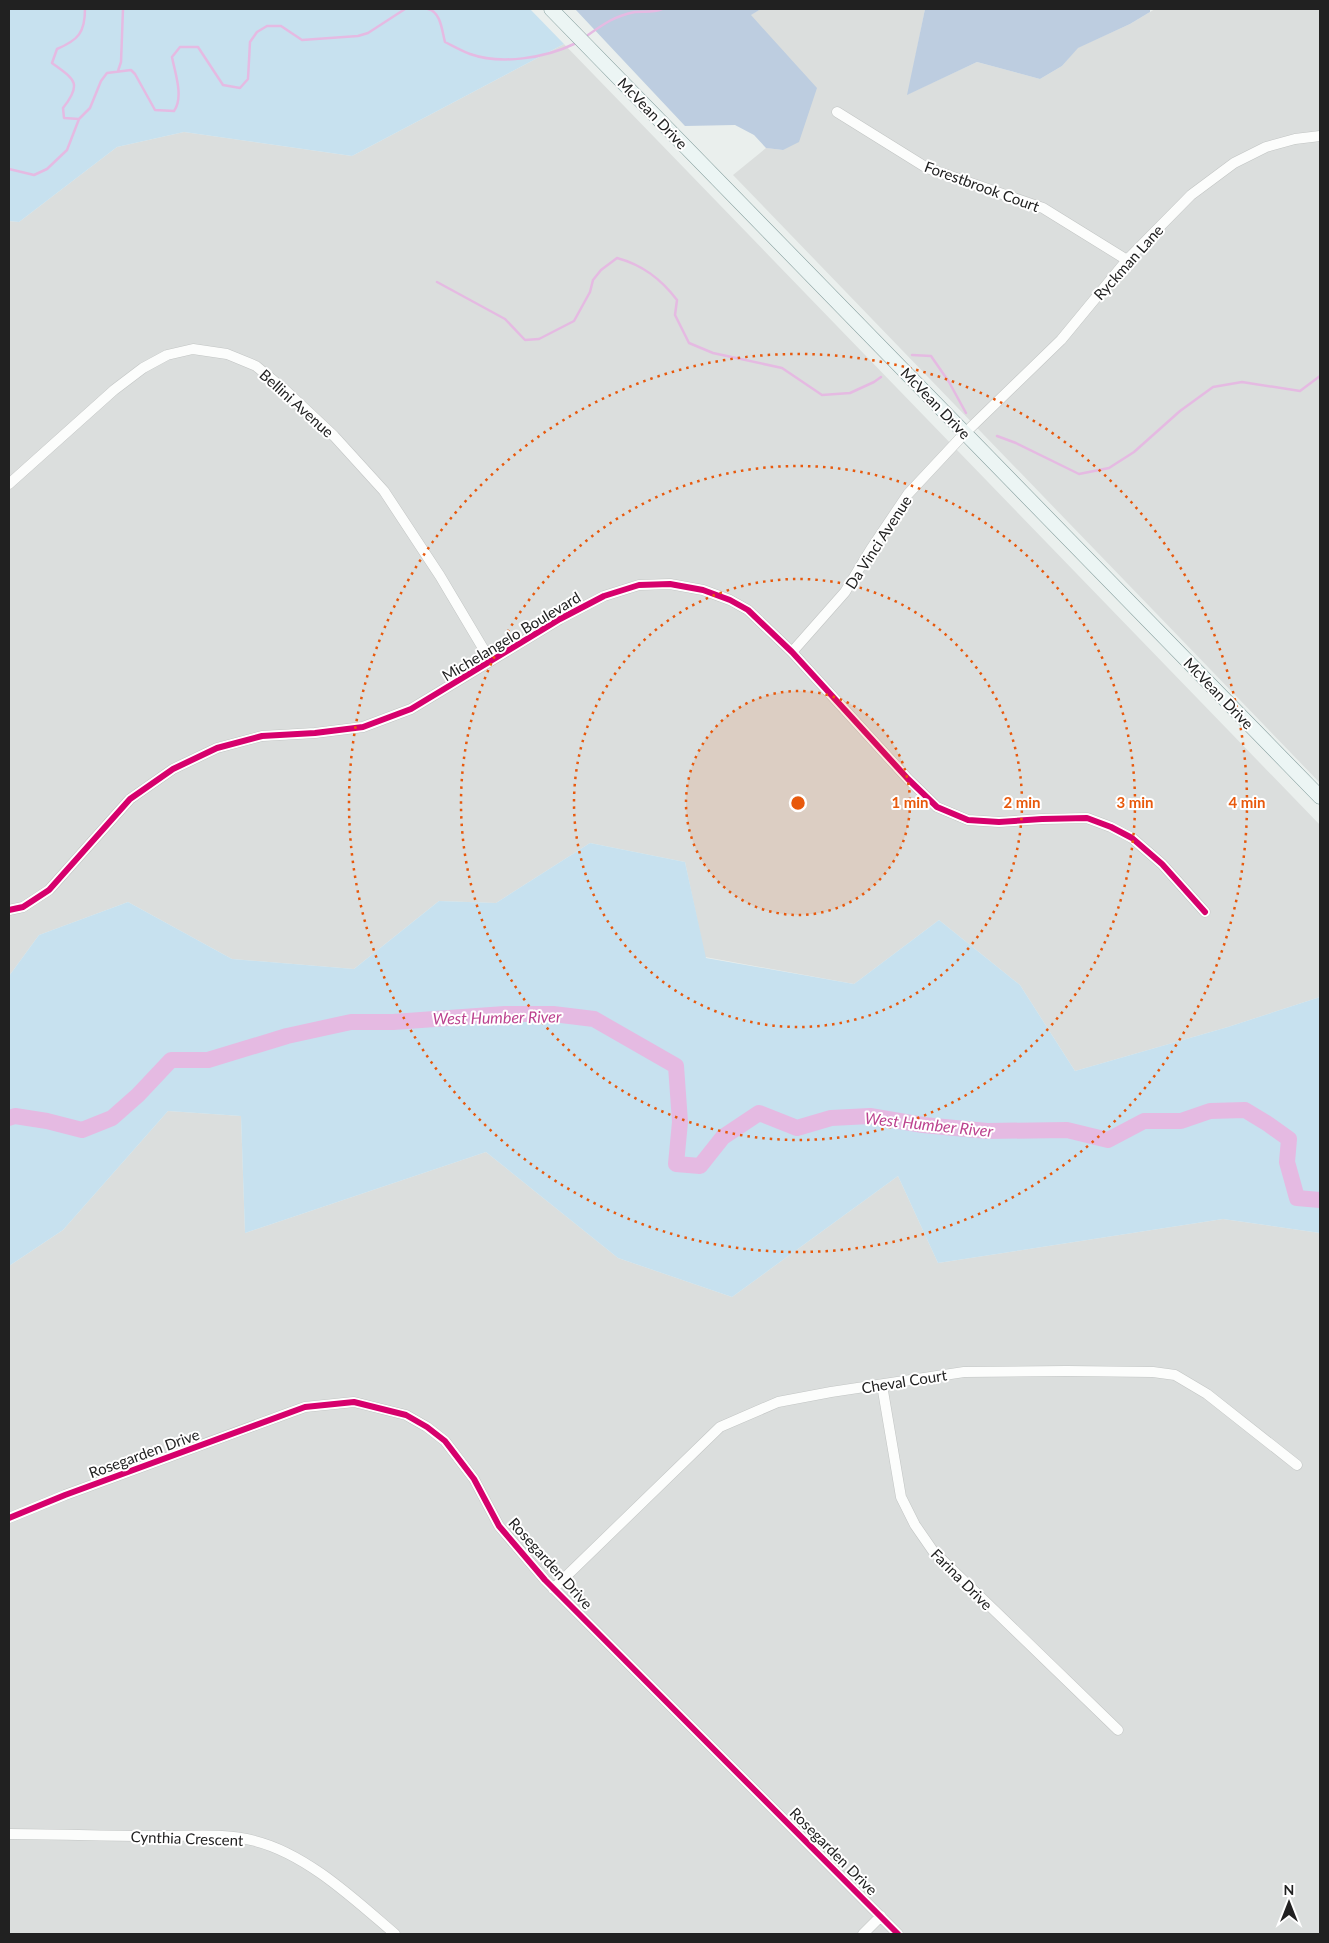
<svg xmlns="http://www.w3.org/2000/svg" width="1329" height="1943" font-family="Lato,sans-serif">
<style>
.residential{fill:#dbdedd}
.grass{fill:#c7e1ef}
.forest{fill:#bdcde0}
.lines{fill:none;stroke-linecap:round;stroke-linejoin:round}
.stream{stroke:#e5bae2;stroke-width:2.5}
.river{stroke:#e5bae2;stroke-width:16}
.minor-casing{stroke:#c2c5c4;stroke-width:11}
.secondary-casing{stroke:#809b9a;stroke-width:15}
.minor{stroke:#fcfdfc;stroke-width:10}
.secondary{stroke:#ecf5f4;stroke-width:14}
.cycleway-casing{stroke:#fff;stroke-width:9}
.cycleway{stroke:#d6006c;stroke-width:6}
.ring{fill:none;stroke:#e8590c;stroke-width:2.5;stroke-dasharray:2.5 5}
.labels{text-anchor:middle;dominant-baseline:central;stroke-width:4;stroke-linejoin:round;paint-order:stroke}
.street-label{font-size:15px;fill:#212121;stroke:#fff}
.water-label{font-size:16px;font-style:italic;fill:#bc438f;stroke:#fff}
.centre{fill:#e8590c;stroke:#fff;stroke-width:2.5}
.ring-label{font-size:15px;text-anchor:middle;font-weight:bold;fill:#e8590c;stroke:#fff;stroke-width:4;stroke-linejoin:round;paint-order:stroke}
</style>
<rect width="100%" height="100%" fill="#eaefed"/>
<path class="residential" d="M761 9H925L908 94 977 62 1040 79 1062 66 1077 48 1130 24 1155 9H1320V783L733 175 766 148 783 150 750 15Z
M564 44 1320 825V997L1228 1027 1075 1071 1020 985 939 920 854 984 705 957 685 862 590 843 496 903 439 901 354 969 232 959 128 902 39 935 9 976V221L19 222 117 147 184 132 352 156Z
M168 1111 241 1116 245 1233 486 1152 618 1258 732 1297 898 1176 938 1263 1223 1219 1320 1233V1934H9V1266L63 1230Z"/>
<path class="grass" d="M9 9H530L564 44 352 156 184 132 117 147 19 222 9 221Z
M590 843 685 862 706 958 854 984 939 920 1020 985 1075 1071 1228 1027 1320 997V1233L1223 1219 938 1263 898 1176 732 1297 618 1258 486 1152 245 1233 241 1116 168 1111 63 1230 9 1266V976L39 935 128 902 232 959 354 969 439 901 496 903Z"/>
<path class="forest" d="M575 9H761L751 15 817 88 799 142 783 150 766 148 754 135 735 125 685 126Z
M925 9H1150V12L1130 24 1078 48 1062 66 1040 79 977 62 907 95Z"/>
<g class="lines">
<path class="stream" d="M428 9C441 12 442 31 445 42 453 46 462 51 470 54 501 65 545 58 574 44
M588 35C605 23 615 16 635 12 645 11 653 13 662 9
M118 71 121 62 123 9
M79 119 64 118 63 108C83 83 74 79 52 63L57 49C78 40 85 33 85 9
M9 169 34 175 47 169 67 150 79 119 90 108 101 81 107 73 131 70 135 74 155 110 174 111C184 97 175 73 172 57L180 47H198L223 85 240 88 248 79 250 42 257 32 267 26H281L302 40 358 36 368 33 405 9
M437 282 505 319 525 340 539 339 574 321 590 292 593 280 601 270 617 258C643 265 661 279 677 300L675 315 689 343 713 353 782 368 822 395 850 393 874 382 881 377
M912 355 931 356 949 382 966 413
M997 436 1016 443 1079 474 1109 468 1134 452 1180 411 1213 387 1242 382 1300 391 1320 376"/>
<path class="river" d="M9 1118 15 1116 47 1121 82 1130 112 1118 138 1095 171 1060H208L287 1036 351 1022H393L505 1014H553L594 1019 676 1066 680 1122 676 1164 700 1166 723 1137 759 1113 797 1128 831 1118 870 1116 923 1125 987 1131 1067 1130 1108 1140 1144 1121H1181L1210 1111 1245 1110 1268 1124 1289 1139 1287 1162 1297 1198 1320 1200"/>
<defs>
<path id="minor" d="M837 112 927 168 1043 208 1127 260
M9 484 114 390 143 368 167 355 193 349 227 354 256 366 285 390 334 436 384 491 440 576 490 660
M792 652 845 592 871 549 908 494 965 433 1061 340 1127 260 1191 195 1234 163 1266 147 1295 139 1320 136
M9 910 23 907 49 890 130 799 173 769 217 748 262 736 315 733 363 727 411 709 560 619 604 596 639 585 670 584 703 590 730 600 748 610 792 652 908 779 937 807 968 820 999 822 1042 819 1087 818 1111 827 1132 838 1162 864 1205 912
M882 1385 901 1497 915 1525 933 1551 1118 1730
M9 1518 65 1495 305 1407 354 1402 406 1415 427 1427 445 1441 474 1479 499 1526 545 1580 898 1934
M553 1589 720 1427 778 1402 831 1392 964 1372 1067 1371 1153 1372 1175 1375 1207 1394 1297 1465
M9 1834C55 1834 102 1836 149 1836 184 1837 221 1832 255 1841 307 1854 355 1900 395 1934
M863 1934 881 1916"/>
<path id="secondary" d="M551 9 1320 797"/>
</defs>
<use href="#minor" class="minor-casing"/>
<use href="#secondary" class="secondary-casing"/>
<use href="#minor" class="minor"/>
<use href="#secondary" class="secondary"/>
<defs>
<path id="cycleway" d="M9 910 23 907 49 890 130 799 173 769 217 748 262 736 315 733 363 727 411 709 560 619 604 596 639 585 670 584 703 590 730 600 748 610 792 652 908 779 937 807 968 820 999 822 1042 819 1087 818 1111 827 1132 838 1162 864 1205 912
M9 1518 65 1495 305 1407 354 1402 406 1415 427 1427 445 1441 474 1479 499 1526 545 1580 898 1934"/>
</defs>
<use href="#cycleway" class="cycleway-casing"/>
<use href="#cycleway" class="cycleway"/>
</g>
<circle cx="798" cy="803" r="112" fill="#e8590c" fill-opacity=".12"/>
<g class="ring">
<circle cx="798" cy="803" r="112"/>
<circle cx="798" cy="803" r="224"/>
<circle cx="798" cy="803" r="337"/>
<circle cx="798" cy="803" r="449"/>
</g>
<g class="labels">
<g class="street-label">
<text transform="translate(653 113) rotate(46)">McVean Drive</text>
<text transform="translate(982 186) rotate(20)">Forestbrook Court</text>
<text transform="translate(1128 262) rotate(-48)">Ryckman Lane</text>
<text transform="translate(297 403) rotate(42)">Bellini Avenue</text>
<text transform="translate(936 403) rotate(46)">McVean Drive</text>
<text transform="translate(878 542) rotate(-57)">Da Vinci Avenue</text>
<text transform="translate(511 636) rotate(-31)">Michelangelo Boulevard</text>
<text transform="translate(1219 693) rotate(46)">McVean Drive</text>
<text transform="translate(904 1381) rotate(-9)">Cheval Court</text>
<text transform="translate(144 1453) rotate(-20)">Rosegarden Drive</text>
<text transform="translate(551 1563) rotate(48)">Rosegarden Drive</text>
<text transform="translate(962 1579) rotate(45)">Farina Drive</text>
<text transform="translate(187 1838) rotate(2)">Cynthia Crescent</text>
<text transform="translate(834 1851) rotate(45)">Rosegarden Drive</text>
</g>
<g class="water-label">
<text transform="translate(497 1017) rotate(-1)">West Humber River</text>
<text transform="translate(929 1124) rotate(6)">West Humber River</text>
</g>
</g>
<circle cx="798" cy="803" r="8" class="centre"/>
<g class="ring-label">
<text x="910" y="808">1 min</text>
<text x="1022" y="808">2 min</text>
<text x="1135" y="808">3 min</text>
<text x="1247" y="808">4 min</text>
</g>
<rect width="1329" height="1943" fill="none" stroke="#212121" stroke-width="20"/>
<g transform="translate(1289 1903)" stroke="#ffffff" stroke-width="4" paint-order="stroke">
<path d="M0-4L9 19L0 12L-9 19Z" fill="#212121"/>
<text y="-8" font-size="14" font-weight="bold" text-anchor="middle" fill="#212121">N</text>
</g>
</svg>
